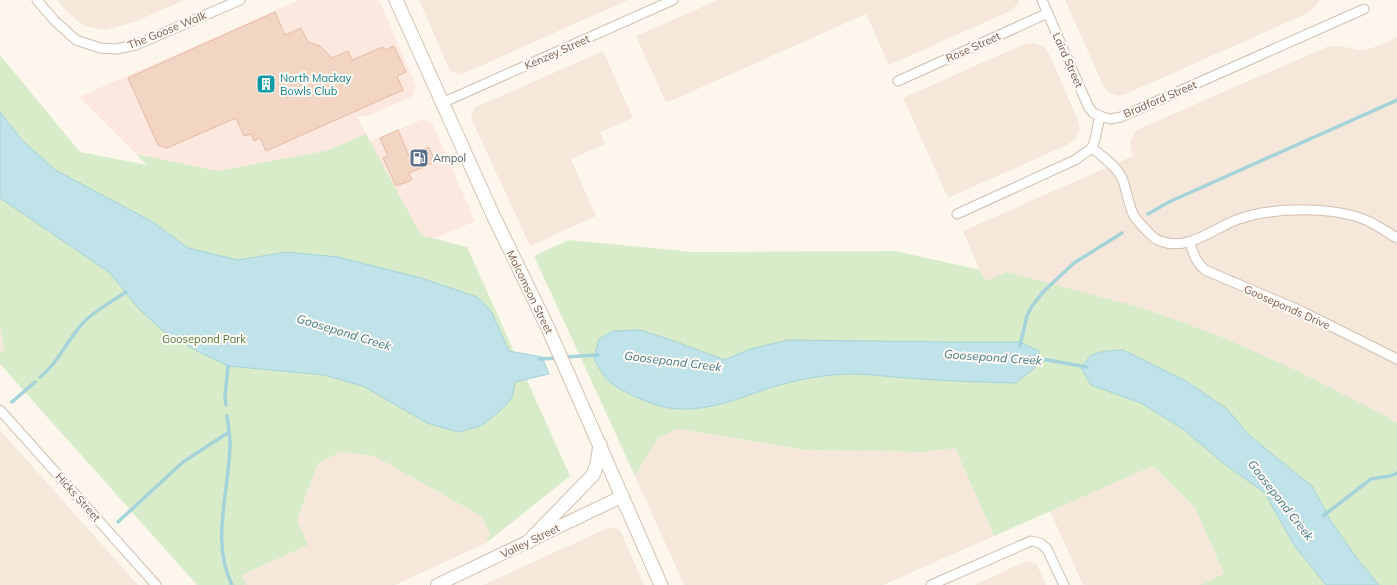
<svg xmlns="http://www.w3.org/2000/svg" width="1397" height="585" font-family="Mulish,sans-serif">
<style>
.residential{fill:#f5e8da}
.commercial{fill:#fde8e0}
.green{fill:#d8ecc9}
.water{fill:#bfe3e8;stroke:#a5d3da}
.lines{fill:none;stroke-linecap:round;stroke-linejoin:round}
.stream{stroke:#a5d3da;stroke-width:3.5}
.building{fill:#f3d5c3;stroke:#e6bba3}
.minor-casing{stroke:#d1beb0;stroke-width:11}
.tertiary-casing{stroke:#d1beb0;stroke-width:14}
.secondary-casing{stroke:#d6c0b0;stroke-width:15}
.minor{stroke:#fff;stroke-width:9}
.tertiary{stroke:#fff;stroke-width:12}
.secondary{stroke:#fff;stroke-width:13}
.labels{text-anchor:middle;dominant-baseline:central;stroke-width:4;stroke-linejoin:round;paint-order:stroke}
.street-label{font-size:11px;fill:#7a5c4d;stroke:#fffaf3}
.culture-label{font-size:11px;fill:#0d838f;stroke:#fffaf3;text-anchor:start}
.service-label{font-size:11px;fill:#4e5e75;stroke:#fffaf3;text-anchor:start}
.park-label{font-size:11px;fill:#537a41;stroke:#fffaf3}
.water-label{font-size:12px;font-style:italic;fill:#437c86;stroke:#fffaf3}
</style>
<rect width="100%" height="100%" fill="#fdf6ec"/>
<path class="residential" d="M57 0H185L134 22 105 30 85 26 68 13Z
M419 0H628L460 75 450 71Z
M718 0H1019L1017 5 1010 11 889 65 866 14 666 103 636 36Z
M1065 0H1320L1315 7 1308 13 1126 94 1117 96 1108 92 1103 85Z
M1397 36V423L1384 415 1296 370 1222 337 1146 309 985 282 963 231 1133 156 1130 142 1134 133 1141 128 1329 46H1340L1359 50 1372 48 1389 42Z
M1034 43 1043 46 1049 54 1078 120 1080 130 1076 138 1069 144 948 198 903 98 1024 44Z
M603 51 633 118 600 132 605 144 571 159 596 216 530 246 471 118 474 108Z
M0 327 5 350 0 353Z
M678 429 805 450 926 452 955 448 994 536 883 585H684L635 476 658 438Z
M0 430 138 585H0Z
M341 452 374 456 481 516 490 534 486 543 395 585H246L242 575 308 545 297 520 318 463Z
M1153 466 1195 508 1224 575 1200 585H1083L1050 511Z
M610 527 620 530 644 585H483Z
M1027 561 1037 565 1046 585H974Z"/>
<path class="commercial" d="M299 0H379L416 86 413 96 370 115 357 117 366 134 329 150 218 171 136 154 79 97Z
M423 119 432 123 475 221 434 239 421 235 370 142Z"/>
<path class="green" d="M0 55 80 152 147 165 136 154 218 171 329 150 366 134 421 235 467 247 570 476 486 543 490 534 481 516 374 456 341 452 318 463 297 520 308 545 242 575 246 585H197L0 364V353L5 350 0 327Z
M569 240 693 252 896 251 980 270 985 281 1007 272 1146 309 1222 337 1296 370 1384 415 1397 423V585H1200L1224 574 1195 508 1153 466 994 536 955 448 926 452 805 450 678 429 658 438 635 476 534 256Z"/>
<path class="water" d="M0 112 22 140 55 170 153 222 188 248 238 260 287 252 338 257 421 278 477 297 491 311 509 351 542 357 549 374 515 382 512 398 498 413 481 426 458 432 427 423 363 386 324 375 228 366 195 350 162 330 139 309 110 273 0 198Z
M640 330 668 339 725 360 750 349 788 340 950 342H1020L1039 351V364L1016 383C980 382 943 381 907 378 889 377 871 374 853 374 824 374 796 380 769 388 741 398 711 410 681 409 665 409 649 403 634 396 612 386 604 380 594 358L599 339 613 331Z
M1123 350 1186 381 1227 409 1248 434 1283 463 1312 486 1332 523 1356 557 1379 585H1326L1294 545 1265 493 1222 462 1183 429 1141 403 1091 385 1081 368 1091 355 1106 351Z"/>
<g class="lines">
<path class="stream" d="M1148 214 1169 202 1397 100
M1020 346 1027 316 1032 306 1043 292 1074 263 1122 233
M564 357 598 355
M1036 358 1087 367
M539 359 558 358
M40 377C59 362 67 340 83 323 94 311 111 302 126 292
M12 402 35 382
M226 405 225 397 228 366
M227 416C228 424 230 434 230 443 230 489 210 541 232 585
M1323 516 1371 479 1390 476 1397 473
M118 522 183 462 229 432"/>
</g>
<path class="building" d="M275 12 285 35 301 28 308 42 320 46 332 58 348 51 352 60 383 47 385 50 394 46 406 72 397 76 403 90 266 151 260 138 254 141 251 134 244 136 236 118 167 148 158 145 128 78Z
M398 130 409 156 429 147 435 162 409 173 412 180 396 186 383 158 388 156 380 138Z"/>
<g class="lines">
<defs>
<path id="minor" d="M37 0 54 20 76 40 100 48 116 49 136 45 240 0
M1042 0 1088 106 1093 113 1100 116
M898 81 1048 13
M442 103 673 0
M1092 148C1102 156 1116 166 1122 178 1127 190 1128 204 1134 216 1137 221 1142 225 1146 230 1150 234 1154 239 1160 241 1189 252 1213 228 1239 219 1274 207 1334 206 1368 221 1378 226 1387 232 1397 238
M957 214 1075 160 1092 148 1095 139 1100 116 1110 119 1121 117 1364 9
M1190 242C1193 254 1196 262 1205 270L1301 311 1397 359
M0 410 156 585
M931 585 1031 541 1040 543 1047 549 1064 585"/>
<path id="tertiary" d="M437 585 623 496"/>
<path id="secondary" d="M396 0 493 215 547 326 661 585
M527 543 593 475 597 464 600 444"/>
</defs>
<use href="#minor" class="minor-casing"/>
<use href="#tertiary" class="tertiary-casing"/>
<use href="#secondary" class="secondary-casing"/>
<use href="#minor" class="minor"/>
<use href="#tertiary" class="tertiary"/>
<use href="#secondary" class="secondary"/>
</g>
<defs>
<symbol id="building-square" viewBox="-11 -11 22 22"><rect x="-9" y="-9" width="18" height="18" rx="4" fill="#0f9aa8" stroke="#fffaf3"/><path d="M-4-6H4V6H1V3H-1V6H-4ZM-2.5-4.3h1.7v1.8h-1.7ZM.8-4.3h1.7v1.8H.8ZM-2.5-1h1.7V.8h-1.7ZM.8-1h1.7V.8H.8Z" fill="#fff"/></symbol>
<symbol id="fuel-square" viewBox="-11 -11 22 22"><rect x="-9" y="-9" width="18" height="18" rx="4" fill="#5c6f8a" stroke="#fffaf3"/><path d="M-5.5-6h7V0h2V4h1.3V-2.5L3-4.5l.8-.8L6-3V5H2.5V1h-1V6h-7ZM-4.2-4.7v3.2H.2V-4.7Z" fill="#fff"/></symbol>
</defs>
<g fill-rule="evenodd">
<use href="#building-square" x="255" y="73" width="22" height="22"/>
<use href="#fuel-square" x="408" y="147" width="22" height="22"/>
</g>
<g class="labels">
<g class="street-label">
<text transform="translate(167 30) rotate(-22)">The Goose Walk</text>
<text transform="translate(973 47) rotate(-24)">Rose Street</text>
<text transform="translate(557 52) rotate(-24)">Kenzey Street</text>
<text transform="translate(1068 60) rotate(66)">Laird Street</text>
<text transform="translate(1160 99) rotate(-23)">Bradford Street</text>
<text transform="translate(530 292) rotate(64)">Malcomson Street</text>
<text transform="translate(1287 307) rotate(24)">Gooseponds Drive</text>
<text transform="translate(78 497) rotate(48)">Hicks Street</text>
<text transform="translate(530 541) rotate(-26)">Valley Street</text>
</g>
<g class="culture-label">
<text x="280" y="78">North Mackay<tspan x="280" dy="13">Bowls Club</tspan></text>
</g>
<g class="service-label">
<text x="433" y="158">Ampol</text>
</g>
<g class="park-label">
<text x="204" y="339">Goosepond Park</text>
</g>
<g class="water-label">
<text transform="translate(344 332) rotate(17)">Goosepond Creek</text>
<text transform="translate(993 357) rotate(4)">Goosepond Creek</text>
<text transform="translate(673 361) rotate(7)">Goosepond Creek</text>
<text transform="translate(1281 500) rotate(52)">Goosepond Creek</text>
</g>
</g>
</svg>
